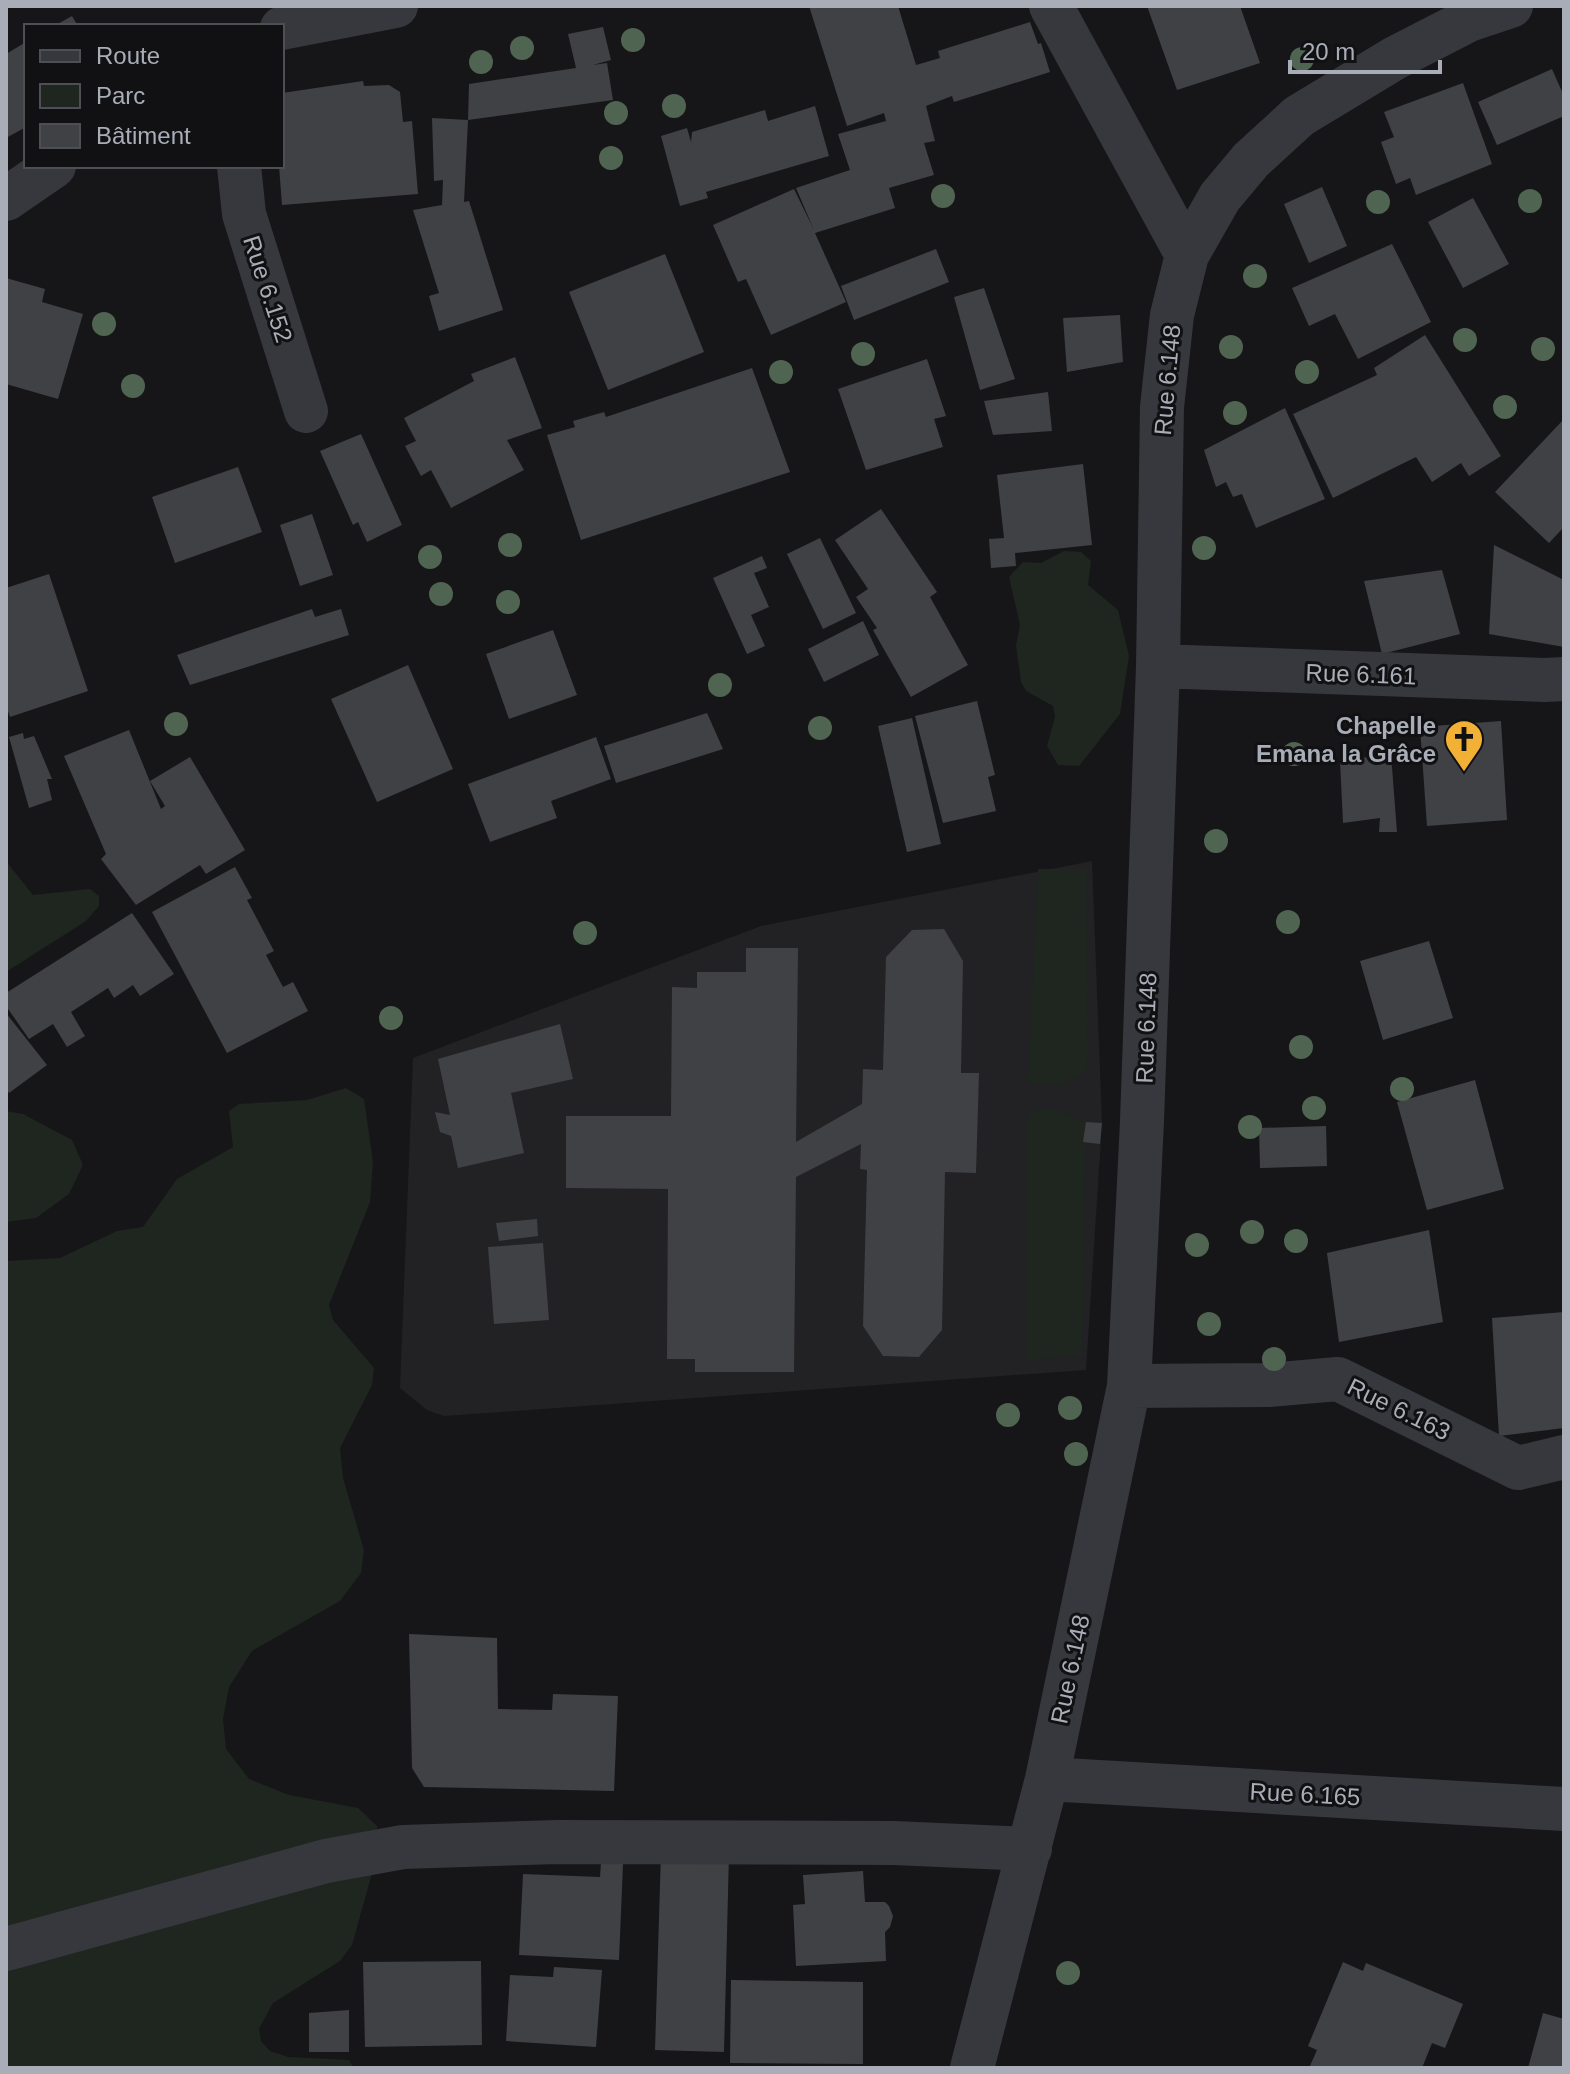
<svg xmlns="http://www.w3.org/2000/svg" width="1570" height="2074" font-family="Arial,sans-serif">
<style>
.built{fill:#222225}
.green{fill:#1e261f}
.building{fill:#404145}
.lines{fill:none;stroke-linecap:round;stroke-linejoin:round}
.minor{stroke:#37383d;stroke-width:44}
.tree{fill:#506452}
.labels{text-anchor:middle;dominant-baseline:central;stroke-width:6;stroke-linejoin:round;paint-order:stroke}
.street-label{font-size:24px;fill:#a8adb8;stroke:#111113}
.poi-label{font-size:24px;font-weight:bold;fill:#a8adb8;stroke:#111113;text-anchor:end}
</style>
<rect width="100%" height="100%" fill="#161618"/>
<path class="built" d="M1092 861 1102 1123 1086 1370 444 1416 427 1410 400 1388 413 1058 761 926Z"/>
<path class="green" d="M1064 551 1081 552 1091 561 1088 585 1118 610 1129 656 1120 714 1079 766 1058 765 1047 746 1055 717 1053 706 1026 691 1021 682 1016 645 1020 625 1009 577 1023 562 1041 563Z
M6 861 33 895 90 889 99 896V906L86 921 6 972Z
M1038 869H1086L1088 1070 1061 1085 1028 1084Z
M346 1088 364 1099 373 1162 370 1202 329 1305 333 1320 374 1368 372 1385 340 1448 343 1478 364 1550 361 1573 340 1601 252 1651 229 1687 223 1719 226 1749 249 1779 289 1795 358 1808 377 1826 376 1859 352 1945 340 1961 273 2003 259 2029 261 2041 270 2051 288 2057 349 2060 354 2068H6V1261L60 1258 117 1231 143 1227 177 1179 233 1147 229 1111 239 1104 307 1100Z
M1048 1108 1086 1122 1082 1354 1027 1361V1113Z
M6 1111 23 1114 72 1140 83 1165 69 1194 36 1218 6 1222Z"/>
<path class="building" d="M809 6H898L916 65 940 58 938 51 1030 22 1038 44 1041 43 1050 72 954 102 952 96 926 106 935 141 924 143 934 175 889 188 895 208 815 233 846 302 771 335 746 279 738 282 713 225 794 189 814 230 796 188 850 170 838 134 886 121 884 113 847 126Z
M1147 6H1240L1260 63 1177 90Z
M72 16 78 26H54Z
M603 27 611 60 593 65 607 63 613 100 468 120 469 84 576 68 568 34Z
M26 42V127L6 138V54Z
M1552 69 1564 96V116L1497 145 1478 102Z
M363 81 364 86 389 85 400 92 403 122 412 121 418 194 282 205 279 166H282V93Z
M1463 83 1492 164 1416 195 1410 178 1396 184 1381 142 1394 137 1384 112Z
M815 106 829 156 706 192 708 198 680 206 661 136 687 128 691 142 692 132 765 110 768 121Z
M432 118 468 120 464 202 469 201 503 310 439 331 429 296 439 293 413 210 442 205 443 180 434 181Z
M1322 187 1347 246 1309 263 1284 204Z
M1473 198 1509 264 1463 288 1428 222Z
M1392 244 1431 322 1358 359 1335 314 1309 326 1292 288Z
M936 249 949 282 854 320 841 286Z
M665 254 704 352 608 390 569 292Z
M6 278 45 289 42 302 83 314 58 399 6 384Z
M984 288 1015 379 980 390 954 297Z
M1120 315 1123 362 1067 372 1063 318Z
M1425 335 1501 456 1469 476 1461 463 1432 482 1416 457 1333 498 1293 414 1377 375 1374 368Z
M515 357 542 428 507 440 524 470 451 508 431 470 421 476 405 446 416 441 404 418 474 381 471 374Z
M927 359 946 416 934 419 943 447 866 470 838 389Z
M752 368 790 472 581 540 547 435 575 427 573 421 604 412 606 417Z
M1048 392 1052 431 993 435 984 401Z
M1285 408 1325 499 1256 528 1242 494 1233 497 1226 482 1216 487 1204 450Z
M1564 419V527L1549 543 1495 492Z
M361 434 402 525 367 542 358 522 353 525 320 451Z
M1083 464 1092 545 1015 553 1016 566 991 568 989 539 1004 538 997 475Z
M238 467 262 532 175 563 152 497Z
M881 509 937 592 930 597 968 665 911 697 873 630 877 628 856 597 868 589 835 540Z
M312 514 333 575 300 586 280 525Z
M820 538 856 613 823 629 787 554Z
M1494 545 1564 580V647L1489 634Z
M762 556 767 568 754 573 769 607 751 615 765 646 747 654 713 578Z
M1442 570 1460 634 1382 654 1364 581Z
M49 574 88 691 10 717 6 706V588Z
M312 609 315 617 341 609 349 635 190 685 177 655Z
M863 621 879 655 824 682 808 649Z
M553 630 577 695 509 719 486 654Z
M408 665 453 769 377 802 331 699Z
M977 701 995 775 988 777 996 811 943 823 915 716Z
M707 713 723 749 616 783 604 746Z
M912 718 941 844 907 852 878 726Z
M1501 721 1507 820 1427 826 1420 727Z
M129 730 161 809 165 806 150 781 190 757 245 850 206 874 200 865 136 905 101 859 106 854 64 756Z
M23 733 24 739 34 736 52 779H47L52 800 29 808 9 737Z
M596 737 611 779 551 801 557 818 490 842 468 784Z
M1391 754 1397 832H1379L1380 818 1343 823 1340 761Z
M235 867 252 898 247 900 274 951 266 955 283 987 293 982 308 1011 227 1053 152 912Z
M132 913 174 974 140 996 133 985 114 998 108 988 71 1012 85 1036 67 1047 53 1024 29 1039 6 1006V993Z
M944 929 963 961 961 1073H979L976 1173 945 1172 942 1330 919 1357 883 1356 863 1326 867 1170 860 1169 861 1144 796 1177 794 1372H695V1359H667L668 1189 566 1188V1116H671L672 987 697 988V972H746V948H798L796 1142 862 1104 863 1069 883 1070 886 957 912 930Z
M1429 941 1453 1018 1383 1040 1360 961Z
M6 1013 47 1065 9 1093 6 1088Z
M560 1024 573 1079 511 1093 524 1153 458 1168 451 1136 440 1132 435 1112 450 1115 438 1059Z
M1475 1080 1504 1189 1427 1210 1397 1102Z
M1086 1122 1102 1123 1100 1144 1083 1142Z
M1326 1126 1327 1166 1260 1168 1259 1128Z
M537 1219 538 1236 499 1241 496 1223Z
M1429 1230 1443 1322 1339 1342 1327 1253Z
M543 1243 549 1320 494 1324 488 1247Z
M1564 1312V1428L1499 1436 1492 1318Z
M409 1634 497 1638 498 1709 552 1710 553 1694 618 1696 614 1791 424 1787 412 1768Z
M661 1852 729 1854 724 2052 655 2050Z
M601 1863 623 1864 619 1960 519 1955 523 1874 600 1877Z
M863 1871 865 1902H885L889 1906 893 1916 890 1927 885 1932 886 1961 796 1966 793 1905 805 1904 803 1875Z
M481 1961 482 2045 365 2047 363 1962Z
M1343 1962 1363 1971 1366 1963 1463 2004 1445 2048 1432 2043 1422 2068H1309L1317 2050 1308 2046Z
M554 1967 602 1970 596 2047 506 2041 510 1975 553 1977Z
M731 1980 863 1982V2064L730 2063Z
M349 2010V2052H309V2013Z
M1543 2013 1564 2019V2068H1528Z"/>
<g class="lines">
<path class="minor" d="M282 28 396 6
M239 166 244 214 306 411
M6 199 54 166
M1187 255 1220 197 1251 160 1299 116 1395 58 1469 20 1511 6
M1158 666 1545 680 1564 679
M1129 1386 1268 1385 1338 1379 1518 1468 1564 1457
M1047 1779 1564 1809
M6 1949 326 1861 403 1847 557 1842 894 1843 1030 1849
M972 2068 1047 1779 1129 1386 1142 1121 1158 666 1162 407 1172 315 1187 255 1051 6"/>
</g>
<g class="tree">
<circle cx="633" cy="40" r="12"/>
<circle cx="522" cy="48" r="12"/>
<circle cx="1302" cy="59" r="12"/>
<circle cx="481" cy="62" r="12"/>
<circle cx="674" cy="106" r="12"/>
<circle cx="616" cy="113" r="12"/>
<circle cx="611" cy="158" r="12"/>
<circle cx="943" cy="196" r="12"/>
<circle cx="1530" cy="201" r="12"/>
<circle cx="1378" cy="202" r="12"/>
<circle cx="1255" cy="276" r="12"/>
<circle cx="104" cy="324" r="12"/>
<circle cx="1465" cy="340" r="12"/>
<circle cx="1231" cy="347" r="12"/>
<circle cx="1543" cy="349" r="12"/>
<circle cx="863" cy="354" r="12"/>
<circle cx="781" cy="372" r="12"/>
<circle cx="1307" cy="372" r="12"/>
<circle cx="133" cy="386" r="12"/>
<circle cx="1505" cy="407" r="12"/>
<circle cx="1235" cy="413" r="12"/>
<circle cx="510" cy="545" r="12"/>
<circle cx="1204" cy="548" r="12"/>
<circle cx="430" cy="557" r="12"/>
<circle cx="441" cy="594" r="12"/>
<circle cx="508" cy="602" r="12"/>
<circle cx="720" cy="685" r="12"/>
<circle cx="176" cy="724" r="12"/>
<circle cx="820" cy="728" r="12"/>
<circle cx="1294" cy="754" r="12"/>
<circle cx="1216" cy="841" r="12"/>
<circle cx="1288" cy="922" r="12"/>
<circle cx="585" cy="933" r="12"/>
<circle cx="391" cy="1018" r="12"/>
<circle cx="1301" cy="1047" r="12"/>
<circle cx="1402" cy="1089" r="12"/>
<circle cx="1314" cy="1108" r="12"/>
<circle cx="1250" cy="1127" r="12"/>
<circle cx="1252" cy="1232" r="12"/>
<circle cx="1296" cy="1241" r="12"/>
<circle cx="1197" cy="1245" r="12"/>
<circle cx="1209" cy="1324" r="12"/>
<circle cx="1274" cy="1359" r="12"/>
<circle cx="1070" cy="1408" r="12"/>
<circle cx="1008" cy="1415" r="12"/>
<circle cx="1076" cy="1454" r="12"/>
<circle cx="1068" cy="1973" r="12"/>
</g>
<defs>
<symbol id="church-pin" viewBox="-11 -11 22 30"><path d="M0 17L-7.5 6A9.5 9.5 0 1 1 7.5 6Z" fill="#f2b134" stroke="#111113"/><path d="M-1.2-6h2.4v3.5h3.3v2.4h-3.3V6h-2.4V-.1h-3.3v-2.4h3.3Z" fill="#111"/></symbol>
</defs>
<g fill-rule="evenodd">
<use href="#church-pin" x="1442" y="717" width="44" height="60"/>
</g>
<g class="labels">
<g class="street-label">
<text transform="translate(268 289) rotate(72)">Rue 6.152</text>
<text transform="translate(1167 380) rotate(-85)">Rue 6.148</text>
<text transform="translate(1361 674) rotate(2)">Rue 6.161</text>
<text transform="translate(1146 1028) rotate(-88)">Rue 6.148</text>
<text transform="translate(1399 1409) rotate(26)">Rue 6.163</text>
<text transform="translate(1070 1669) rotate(-78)">Rue 6.148</text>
<text transform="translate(1305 1794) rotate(3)">Rue 6.165</text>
</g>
<g class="poi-label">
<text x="1436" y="725">Chapelle<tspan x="1436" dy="28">Emana la Grâce</tspan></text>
</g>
</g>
<rect width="1570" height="2074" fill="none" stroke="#a8adb8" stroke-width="16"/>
<rect x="24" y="24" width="260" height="144" fill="#111113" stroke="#4d4f55" stroke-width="2"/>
<rect x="40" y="50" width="40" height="12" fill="#37383d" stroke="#4d4f55" stroke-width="2"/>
<text x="96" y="64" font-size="24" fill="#a8adb8">Route</text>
<rect x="40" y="84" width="40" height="24" fill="#1e261f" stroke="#4d4f55" stroke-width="2"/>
<text x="96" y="104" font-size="24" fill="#a8adb8">Parc</text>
<rect x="40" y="124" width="40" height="24" fill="#404145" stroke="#4d4f55" stroke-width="2"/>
<text x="96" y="144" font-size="24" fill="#a8adb8">Bâtiment</text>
<path d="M1290 60v12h150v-12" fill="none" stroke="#a8adb8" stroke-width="4"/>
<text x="1302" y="60" font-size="24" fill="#a8adb8" stroke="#111113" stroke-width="6" paint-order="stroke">20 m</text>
</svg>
